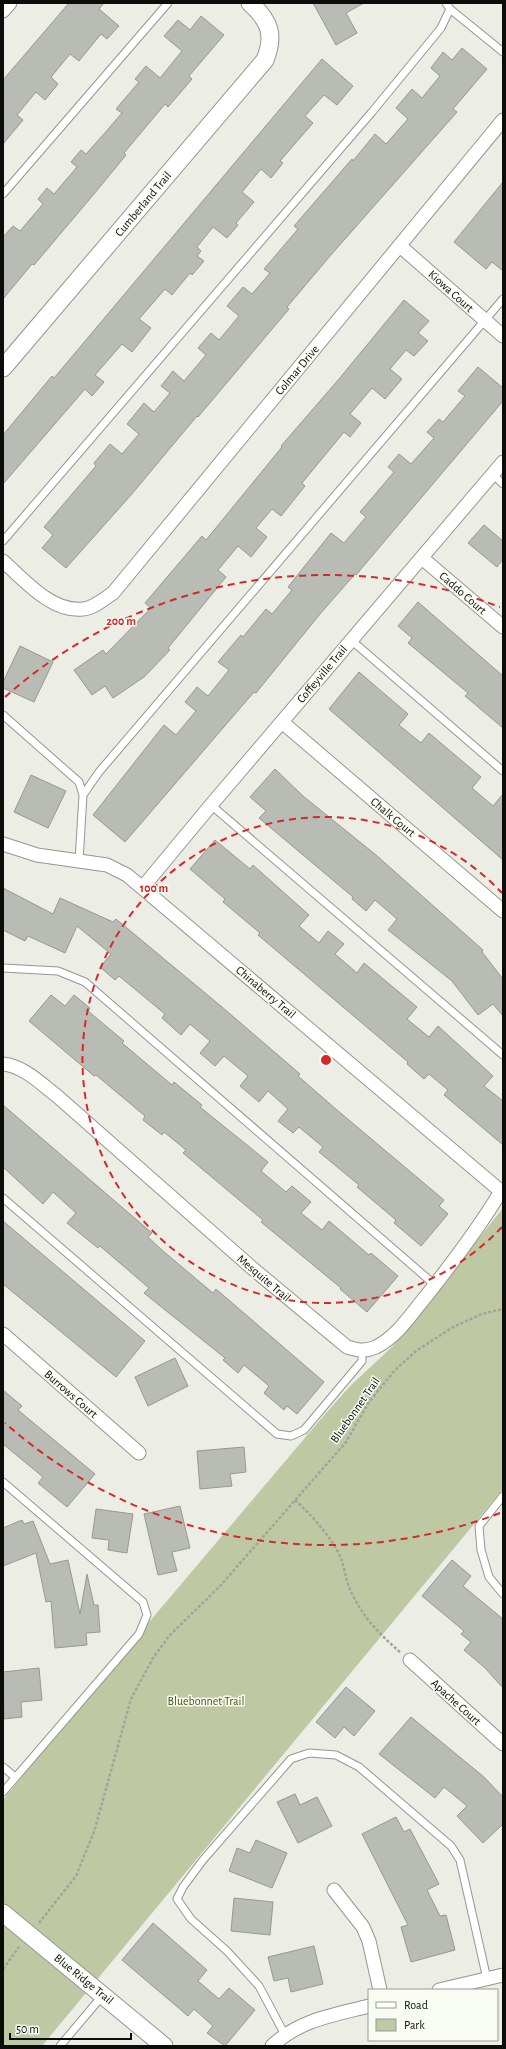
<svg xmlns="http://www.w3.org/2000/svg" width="506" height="2049" font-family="'Alegreya Sans',sans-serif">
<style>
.green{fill:#bec9a3}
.building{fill:#b9bcb4;stroke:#969991}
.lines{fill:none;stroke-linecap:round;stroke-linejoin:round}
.service-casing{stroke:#94978f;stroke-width:9}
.minor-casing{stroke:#94978f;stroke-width:15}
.tertiary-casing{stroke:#94978f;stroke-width:19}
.path{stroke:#a1a39d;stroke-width:2.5;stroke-dasharray:3 2;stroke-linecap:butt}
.service{stroke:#fff;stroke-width:7}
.minor{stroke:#fff;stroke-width:13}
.tertiary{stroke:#fff;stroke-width:17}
.ring{fill:none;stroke:#d62828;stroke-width:2;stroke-dasharray:7 5}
.labels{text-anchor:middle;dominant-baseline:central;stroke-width:3;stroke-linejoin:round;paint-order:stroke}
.street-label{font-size:12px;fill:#0c0d0a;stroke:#f9fcf3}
.park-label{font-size:12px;fill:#47550f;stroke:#f9fcf3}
.centre{fill:#d62828;stroke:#f9fcf3;stroke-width:2}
.ring-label{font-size:12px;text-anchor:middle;font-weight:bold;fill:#d62828;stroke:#f9fcf3;stroke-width:3;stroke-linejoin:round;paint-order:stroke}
</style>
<rect width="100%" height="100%" fill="#eceee6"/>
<path class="green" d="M503 1208V1489L42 2046H3V1800L139 1634 320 1420 351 1385 393 1346Z"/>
<path class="building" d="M69 3H104L99 9 119 26 107 39 101 34 79 61 70 54 51 77 58 84 45 100 36 92 17 115 23 120 3 144V80Z
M313 3H364L346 13 357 33 336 45Z
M201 16 224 35 189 76 192 79 168 107 165 104 124 153 126 155 94 194 34 265 32 264 3 299V237L13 226 20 231 43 204 38 199 47 188 54 194 77 167 71 162 81 150 86 154 103 135 122 113 116 109 139 82 135 79 146 66 160 78 182 51 164 36 178 20 190 30Z
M462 48 487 69 453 109 457 112 330 256 287 307 289 309 198 417 197 416 131 495 66 568 42 548 53 535 44 527 96 466 94 463 110 444 122 454 139 434 127 424 144 403 154 412 170 393 161 386 173 371 184 381 206 355 198 348 211 333 219 340 239 316 227 306 243 287 252 294 270 273 264 269 298 229 294 226 352 159 353 161 375 134 386 144 408 119 396 108 412 89 422 98 440 76 431 68 443 52 452 60Z
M322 59 353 86 337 105 324 95 305 116 313 123 280 161 283 163 271 178 261 169 242 192 254 202 236 223 238 225 227 238 213 227 197 247 201 251 197 256 204 261 192 275 190 273 172 295 165 289 139 319 151 328 132 352 122 344 95 375 104 382 92 396 85 389 3 484V435L52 376 54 378 86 340Z
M503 182V271L492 262 486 269 454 242Z
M404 300 429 321 418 333 428 341 414 356 406 350 390 369 402 379 385 399 372 388 350 414 361 423 350 437 344 432 302 483 305 486 281 516 272 509 256 528 267 537 251 557 238 546 218 570 226 577 168 648 170 650 144 677 113 698 105 686 92 695 74 670 103 650 106 654 151 608 145 603 202 536 206 540 282 447 281 446 339 379Z
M478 367 503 388V401L356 575 355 574 320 614 256 693 254 692 125 842 93 815 164 725 176 735 196 711 185 702 197 687 208 696 229 670 218 662 241 635 243 637 266 609 272 614 292 590 288 587 331 533 344 543 366 517 360 512 394 472 388 467 399 454 411 464 434 438 427 432 439 419 443 422 465 396 458 391Z
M484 525 503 541V559L497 567 468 543Z
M418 602 503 676V728L465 696 468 693 408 643 412 638 398 626Z
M20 646 53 662 34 702 3 688V682Z
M359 672 408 714 399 725 421 743 429 733 481 777 472 788 493 806 503 794V860L329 709Z
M275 769 303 796 376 855 483 950 482 952 503 979V1016L493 1004 478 1015 452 981 388 930 397 919 375 900 366 911 352 899 353 897 259 818 266 811 250 797Z
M31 775 66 791 48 828 14 812Z
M215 840 250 869 253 865 309 915 299 926 319 943 328 931 344 944 335 954 357 973 364 963 417 1007 407 1019 429 1037 438 1026 493 1076 484 1086 503 1101V1145L444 1095 448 1090 429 1074 424 1079 407 1064 408 1062 258 935 260 933 223 902 225 899 190 869Z
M3 888 53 914 60 898 113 922 116 919 222 1007 300 1074 298 1076 337 1110 444 1200 439 1206 448 1214 421 1246 394 1223 396 1220 357 1187 359 1185 319 1152 323 1147 299 1127 293 1133 278 1121 288 1109 268 1091 259 1102 240 1086 248 1076 224 1056 215 1066 200 1053 210 1041 190 1024 181 1035 162 1018 165 1014 119 976 115 980 100 967 111 954 77 926 65 953 28 936 25 941 3 930Z
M51 995 65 1006 74 995 90 1008 88 1011 124 1041 122 1043 172 1085 174 1082 202 1105 200 1107 268 1162 261 1171 286 1192 292 1186 311 1202 301 1213 322 1230 329 1221 369 1255 371 1253 398 1276 367 1312 340 1289 341 1288 261 1222 263 1220 183 1153 186 1150 164 1132 162 1135 143 1120 145 1116 96 1075 94 1076 29 1021Z
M3 1105 152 1233 148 1237 163 1251 213 1293 216 1289 324 1382 297 1414 287 1406 284 1410 264 1393 269 1386 244 1365 238 1373 223 1360 225 1358 144 1293 149 1288 100 1246 98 1248 67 1223 76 1213 53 1192 43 1204 3 1167Z
M3 1221 145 1341 116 1377 3 1284Z
M175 1358 188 1386 148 1406 135 1377Z
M3 1390 22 1406 18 1410 95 1474 67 1507 38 1483 43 1477 3 1444Z
M244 1447 246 1472 230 1474 232 1486 200 1489 197 1451Z
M180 1506 190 1548 172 1552 177 1571 158 1575 144 1514Z
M96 1509 133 1514 127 1553 108 1550 109 1540 92 1538Z
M22 1520 24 1524 33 1521 50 1564 68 1560 80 1614 87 1574 94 1605H98L100 1632 86 1633 87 1645 55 1648 51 1601 46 1602 36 1553 3 1566V1528Z
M452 1560 471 1576 463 1586 503 1619V1688L485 1668 464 1650 471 1642 461 1634 464 1631 422 1596Z
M39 1668 42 1700 21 1702 22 1717 4 1719 3 1672Z
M346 1687 375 1711 354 1736 344 1727 335 1738 316 1722Z
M411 1717 484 1777 503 1797V1824L483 1843 457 1816 467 1806 444 1787 435 1798 379 1754Z
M295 1794 300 1805 317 1797 332 1826 298 1843 277 1802Z
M396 1817 404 1832 410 1829 439 1884 427 1890 440 1916 446 1915 455 1950 411 1962 401 1927 408 1925 362 1834Z
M256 1840 287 1853 272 1888 229 1871 237 1848 250 1853Z
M234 1898 273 1902 270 1935 231 1931Z
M153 1923 207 1970 198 1981 219 1999 229 1988 255 2010 225 2046 207 2033 213 2026 194 2009 188 2016 122 1960Z
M314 1946 323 1984 291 1992 288 1978 274 1981 268 1957Z"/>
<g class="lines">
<defs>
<path id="service" d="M446 3 450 9 503 52
M3 194 168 3
M493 475 503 484
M3 541 372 112 441 28 450 9
M351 640 503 771
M3 715 79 782 83 795 79 861
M83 795 99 772 503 299
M211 805 503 1055
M3 968 58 971 85 982 435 1285
M3 1198 277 1434 291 1436 304 1430 362 1361V1351
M3 1482 143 1602 147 1615 139 1634 3 1792
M503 1496 479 1526 481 1550 489 1577 503 1594
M3 1767 15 1777
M285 2035 259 1986 227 1951 191 1919 177 1899 183 1887 203 1860 291 1759 309 1753 336 1755 359 1767 451 1846 460 1860 487 1979
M60 2046 103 1995"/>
<path id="minor" d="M3 11 10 3
M400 246 503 336
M422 558 503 627
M3 561C23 579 52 613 83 609 94 608 104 599 113 593L503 120
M282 722 503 911
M3 844 37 855 107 865 127 875 503 1193
M143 887 211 805 503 462
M3 1064C24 1066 41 1084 57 1096L252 1268 347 1347C357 1350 365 1352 376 1347 398 1336 411 1314 427 1295 453 1262 479 1228 501 1191
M3 1334 139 1453
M410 1660 503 1744
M334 1890 363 1927 369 1941 380 1990
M439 1990 503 1975
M272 2046C299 2020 334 2015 369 2006"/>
<path id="tertiary" d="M3 368 265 60C275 35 270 21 250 3
M3 1913 164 2046"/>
</defs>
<use href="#service" class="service-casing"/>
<use href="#minor" class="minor-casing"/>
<use href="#tertiary" class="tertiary-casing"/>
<path class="path" d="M295 1500C312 1516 327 1532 338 1552 344 1563 345 1576 349 1587 360 1614 379 1634 400 1652
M39 1923 76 1876 94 1832 131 1699 153 1658 169 1636 221 1585 346 1442 369 1402 395 1370 416 1351 453 1327 482 1314 503 1309
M3 1969 19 1947"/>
<use href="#service" class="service"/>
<use href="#minor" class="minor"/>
<use href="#tertiary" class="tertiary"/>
</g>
<g class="ring">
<path d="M502 1227A243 243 0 1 1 502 893"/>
<path d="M500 1513A485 485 0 0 1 5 1423M5 697A485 485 0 0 1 500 607"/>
</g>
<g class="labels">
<g class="street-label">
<text transform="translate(143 204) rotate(-50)">Cumberland Trail</text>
<text transform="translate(451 291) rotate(42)">Kiowa Court</text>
<text transform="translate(297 370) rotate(-50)">Colmar Drive</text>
<text transform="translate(463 593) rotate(41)">Caddo Court</text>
<text transform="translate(322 674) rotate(-50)">Coffeyville Trail</text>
<text transform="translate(393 817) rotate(40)">Chalk Court</text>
<text transform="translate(266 992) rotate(40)">Chinaberry Trail</text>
<text transform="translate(264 1278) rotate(40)">Mesquite Trail</text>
<text transform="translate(71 1394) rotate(41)">Burrows Court</text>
<text transform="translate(355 1410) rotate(-55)">Bluebonnet Trail</text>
<text transform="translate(456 1702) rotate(42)">Apache Court</text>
<text transform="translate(84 1979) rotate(39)">Blue Ridge Trail</text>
</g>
<g class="park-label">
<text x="206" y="1701">Bluebonnet Trail</text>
</g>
</g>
<circle cx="326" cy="1060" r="6" class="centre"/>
<g class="ring-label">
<text x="121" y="625">200 m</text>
<text x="154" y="892">100 m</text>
</g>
<rect width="506" height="2049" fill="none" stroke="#0c0d0a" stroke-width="8"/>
<rect x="368" y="1989" width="130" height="52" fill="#f9fcf3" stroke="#9a9c96"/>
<rect x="376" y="2002" width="20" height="6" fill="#ffffff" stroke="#9a9c96"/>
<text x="404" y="2009" font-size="12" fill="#0c0d0a">Road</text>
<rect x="376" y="2019" width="20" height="12" fill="#bec9a3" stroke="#9a9c96"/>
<text x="404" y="2029" font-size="12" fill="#0c0d0a">Park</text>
<path d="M10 2033v6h121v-6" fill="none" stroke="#0c0d0a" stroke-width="2"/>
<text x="16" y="2033" font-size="12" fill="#0c0d0a" stroke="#f9fcf3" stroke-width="3" paint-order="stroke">50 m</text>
</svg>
